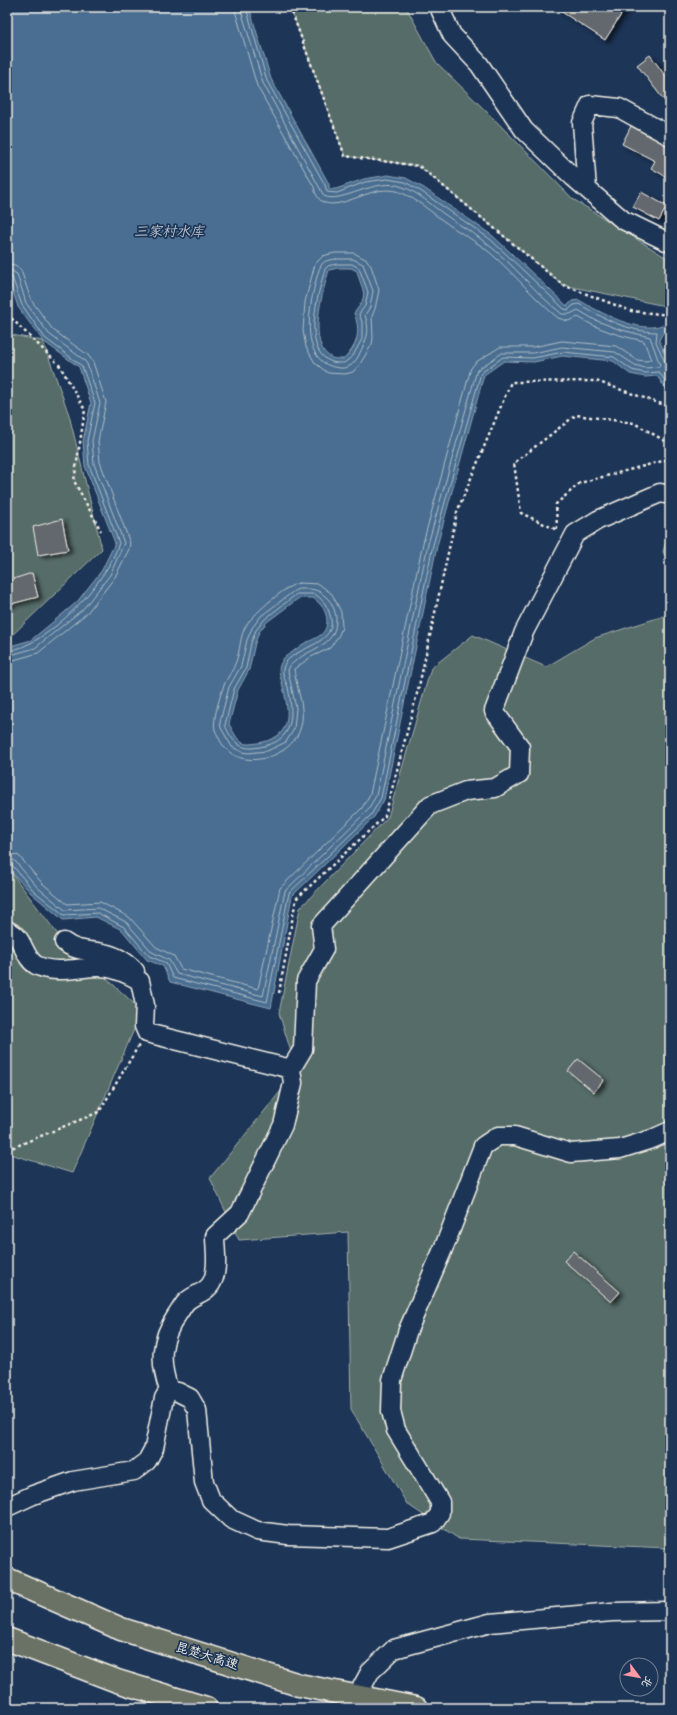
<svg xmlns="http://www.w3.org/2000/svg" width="677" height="1715" font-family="Pangolin,'LXGW WenKai TC',sans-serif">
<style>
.green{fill:#556c68;stroke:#a4aea8}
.water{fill:#496e91;stroke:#8da2b4;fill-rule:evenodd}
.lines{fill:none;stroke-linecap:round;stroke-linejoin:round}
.shore{stroke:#b0bdc5;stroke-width:1}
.stream{stroke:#8da2b4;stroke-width:4}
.building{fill:#63686e;stroke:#f4f1e8;filter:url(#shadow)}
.minor-casing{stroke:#f4f1e8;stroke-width:21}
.highway-casing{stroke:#f4f1e8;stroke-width:25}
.path{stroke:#f4f1e8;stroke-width:2.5;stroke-dasharray:3 3;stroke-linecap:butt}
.minor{stroke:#1d3557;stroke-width:18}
.highway{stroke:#6b7165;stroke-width:22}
.labels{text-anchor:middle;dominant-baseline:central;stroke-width:3.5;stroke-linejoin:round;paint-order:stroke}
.street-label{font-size:13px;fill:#f4f1e8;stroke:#1d3557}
.water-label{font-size:14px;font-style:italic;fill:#b8c3ca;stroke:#1d3557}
</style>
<defs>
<filter id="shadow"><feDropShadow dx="4" dy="2.5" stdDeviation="2" flood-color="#0009"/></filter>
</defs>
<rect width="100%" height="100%" fill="#1d3557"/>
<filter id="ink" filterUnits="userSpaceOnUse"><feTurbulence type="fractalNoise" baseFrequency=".025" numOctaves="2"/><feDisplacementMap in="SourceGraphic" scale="8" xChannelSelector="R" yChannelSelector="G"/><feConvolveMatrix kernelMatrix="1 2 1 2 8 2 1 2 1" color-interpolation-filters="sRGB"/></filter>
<g filter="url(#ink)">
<path class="green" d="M290 7H406L436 62 492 117 573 199 670 260V307L563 285 419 166 345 156Z
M7 334 43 341 69 415 102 549 7 640Z
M670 526V564L663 552Z
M670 614V1548L459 1539 407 1504 351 1409 348 1232 239 1240 210 1178 297 1071 279 1013 300 908 388 817 431 668 473 635 546 667 595 638Z
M7 867 56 932 142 1011 72 1173 7 1153Z"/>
<path class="water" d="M7 7H249L271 79 329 184V189H336L364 179 388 175 406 178 424 188 493 236 567 306 572 301 579 300C599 312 639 334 662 325L668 329 663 333 659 340 670 364V395L657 376 645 377 630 374 613 361 562 356 534 362 504 361 484 375 437 546 384 800 374 817 292 896 271 1008 170 982 163 966 147 960 122 930 96 917 63 920 31 893 7 867V647L31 640 77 602 102 570 115 543 85 466 83 441 91 403 79 367 43 341 18 307 7 273ZM338 268H351L357 271C362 292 370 294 354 313 361 331 358 345 344 359 340 359 335 359 332 358 306 345 323 291 329 270ZM299 598H313C321 604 326 610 327 620 327 636 315 638 303 644 299 647 295 650 291 653 288 655 283 657 282 661 276 670 281 677 283 687 292 722 289 741 249 744 238 745 234 732 229 724L238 690 249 670 255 643 259 632 267 622Z"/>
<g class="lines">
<path class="shore" d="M246 7 267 81 325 185 327 192 337 193 365 182 387 179 405 182 422 192 490 239 564 309 568 310 574 305 579 304C602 318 629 332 657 332L656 342 665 362 670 364
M335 253H354L367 260 371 266 379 290 375 309 372 316 373 338 372 344 360 364 353 372 345 374 328 373 315 363 306 347 303 331 305 302 315 264 323 256Z
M336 259H353L363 264 373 291 370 307 365 315C371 334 366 339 359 355 355 363 349 369 340 368 300 365 308 312 315 284 317 278 318 269 322 264 325 260 331 260 336 259Z
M7 264 15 265 21 270 31 300 53 330 88 355 93 362 106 402 98 441 100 462 130 543 129 549 115 577 87 613 38 653 7 662
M337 264H352L359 268 368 292 365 306 359 314 362 322V339L353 356 344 363C341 363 335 363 332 362 300 351 319 291 325 269L328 266Z
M7 270 12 271 17 274 26 303 49 334 84 360 87 364 100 403 92 441 94 464 124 543 110 575 83 609 35 648 7 656
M7 275 12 277 22 305 45 338 82 366 95 403 87 441 89 465 119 543C108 581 47 647 7 651
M299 583 319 584 332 594 341 612 342 627 339 635 330 648 311 657 294 669C296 689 308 711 299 732 289 756 248 770 227 750 222 746 218 736 215 730 212 720 221 692 225 683 228 676 233 671 235 664 241 651 239 636 247 624 255 613 286 585 299 583Z
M299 589C313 589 317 588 327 598 332 602 335 611 336 617 337 645 316 646 298 659 293 663 289 665 288 671L296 708 294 729 286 742 267 751 248 753 242 752 232 747 221 728 220 722 229 687 241 666 247 640 252 628 261 616 294 591Z
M297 594H314C322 598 326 604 329 612 344 648 284 646 283 670 282 675 286 682 288 687 295 722 292 744 253 748 237 749 230 737 225 725L234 689 246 668 251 643 256 630 265 619Z
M7 852 19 856 42 883 67 904 100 902 129 917 156 947 174 956 181 969 258 989 280 888 362 808 370 794 423 543 471 368 476 362 500 347H533L562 341 616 346 637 360 646 361 651 360 644 341C620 336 599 330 578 317L568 321 558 318C532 297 509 267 483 247 470 238 457 231 445 222 431 212 418 200 402 193 392 188 377 190 367 194 350 199 319 217 314 187L257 86 234 7
M7 858 15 861 37 887 65 910 98 908 126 922 152 952 169 960 177 974 263 996 285 891 367 811 376 796 428 544 477 370 502 353H533L562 347 615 352 635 365 645 368 659 367 660 365 650 337 618 329 595 320 578 310 570 314H562C535 293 514 264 486 243 473 232 457 224 444 214 431 205 418 192 403 187 376 176 341 205 324 196L263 83 240 7
M7 863 12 865 34 891 64 915 98 913 124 927 149 956 166 963 173 978 267 1002 289 893 371 815 381 798 433 545 481 373 503 357 533 358 563 352 614 357 632 370 645 373 659 372 670 388"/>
<path class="stream" d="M664 350 670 346"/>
</g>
<path class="building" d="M554 7H626L605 40Z
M650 55 670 82V108L637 65Z
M631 126 670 146V179L651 168 655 161 622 144Z
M641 192 667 206 659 221 633 207Z
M62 519 68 550 38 555 33 527Z
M32 573 38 597 7 605V581Z
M578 1059 604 1080 594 1092 568 1071Z
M573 1251 620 1292 611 1302 564 1261Z"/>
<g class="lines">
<defs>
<path id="minor" d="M439 7 452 35 479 64 524 130 573 177 623 220 666 241H670
M587 189 582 123 590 105 619 108 670 136
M7 930C10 932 15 934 17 937 24 945 26 959 36 965 55 975 79 967 99 967 114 967 128 974 140 981L145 1005 144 1026 147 1033 291 1069
M64 942C74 950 84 950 97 952 112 954 125 960 135 971
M169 1390C159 1362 160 1340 177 1315 180 1311 183 1305 186 1302 194 1294 207 1293 212 1282 219 1269 215 1249 215 1236L240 1213 283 1125 293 1083 291 1069 303 1049 306 981 324 949 321 926 430 805 466 791 495 788 519 774 520 747 494 711 524 632 575 534 598 520 660 493 670 495
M7 1507 33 1495 73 1481 134 1471 147 1461 154 1448 164 1398 169 1390 178 1392 190 1398 197 1410 204 1482 211 1500 231 1519 257 1531 288 1535 388 1538 433 1523 440 1513V1502L396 1430 391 1411 392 1380 408 1330 446 1242 483 1146 498 1136H515L571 1153 620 1149 652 1139 670 1131
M357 1696 370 1672 394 1649 490 1623 612 1612 670 1611"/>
<path id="highway" d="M7 1579 121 1629 299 1685 416 1708
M7 1639 117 1681 206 1708"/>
</defs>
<use href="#minor" class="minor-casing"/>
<use href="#highway" class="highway-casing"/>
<path class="path" d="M290 7 345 156 419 166 563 285 631 311 670 315
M7 314 60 366 85 410 74 481 101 531
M670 444 634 423 576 415 514 463 521 513 557 530 556 504 580 483 670 459
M279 993 296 899 385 816 419 686 457 512 511 382 596 381 670 407
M7 1150 99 1112 139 1045"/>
<use href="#minor" class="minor"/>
<use href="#highway" class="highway"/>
</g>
</g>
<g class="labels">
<g class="street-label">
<text transform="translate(207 1656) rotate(17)">昆楚大高速</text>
</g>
<g class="water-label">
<text x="169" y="231">三家村水库</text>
</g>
</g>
<rect width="677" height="1715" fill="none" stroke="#1d3557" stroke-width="24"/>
<rect x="12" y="12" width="653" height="1691" fill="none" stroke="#f4f1e8" stroke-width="1.5" filter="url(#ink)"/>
<g transform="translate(639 1677) rotate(122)"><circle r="19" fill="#1d3557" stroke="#738091"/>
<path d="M0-3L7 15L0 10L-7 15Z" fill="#ff9aa2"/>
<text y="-6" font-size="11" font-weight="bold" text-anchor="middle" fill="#f4f1e8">北</text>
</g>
</svg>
